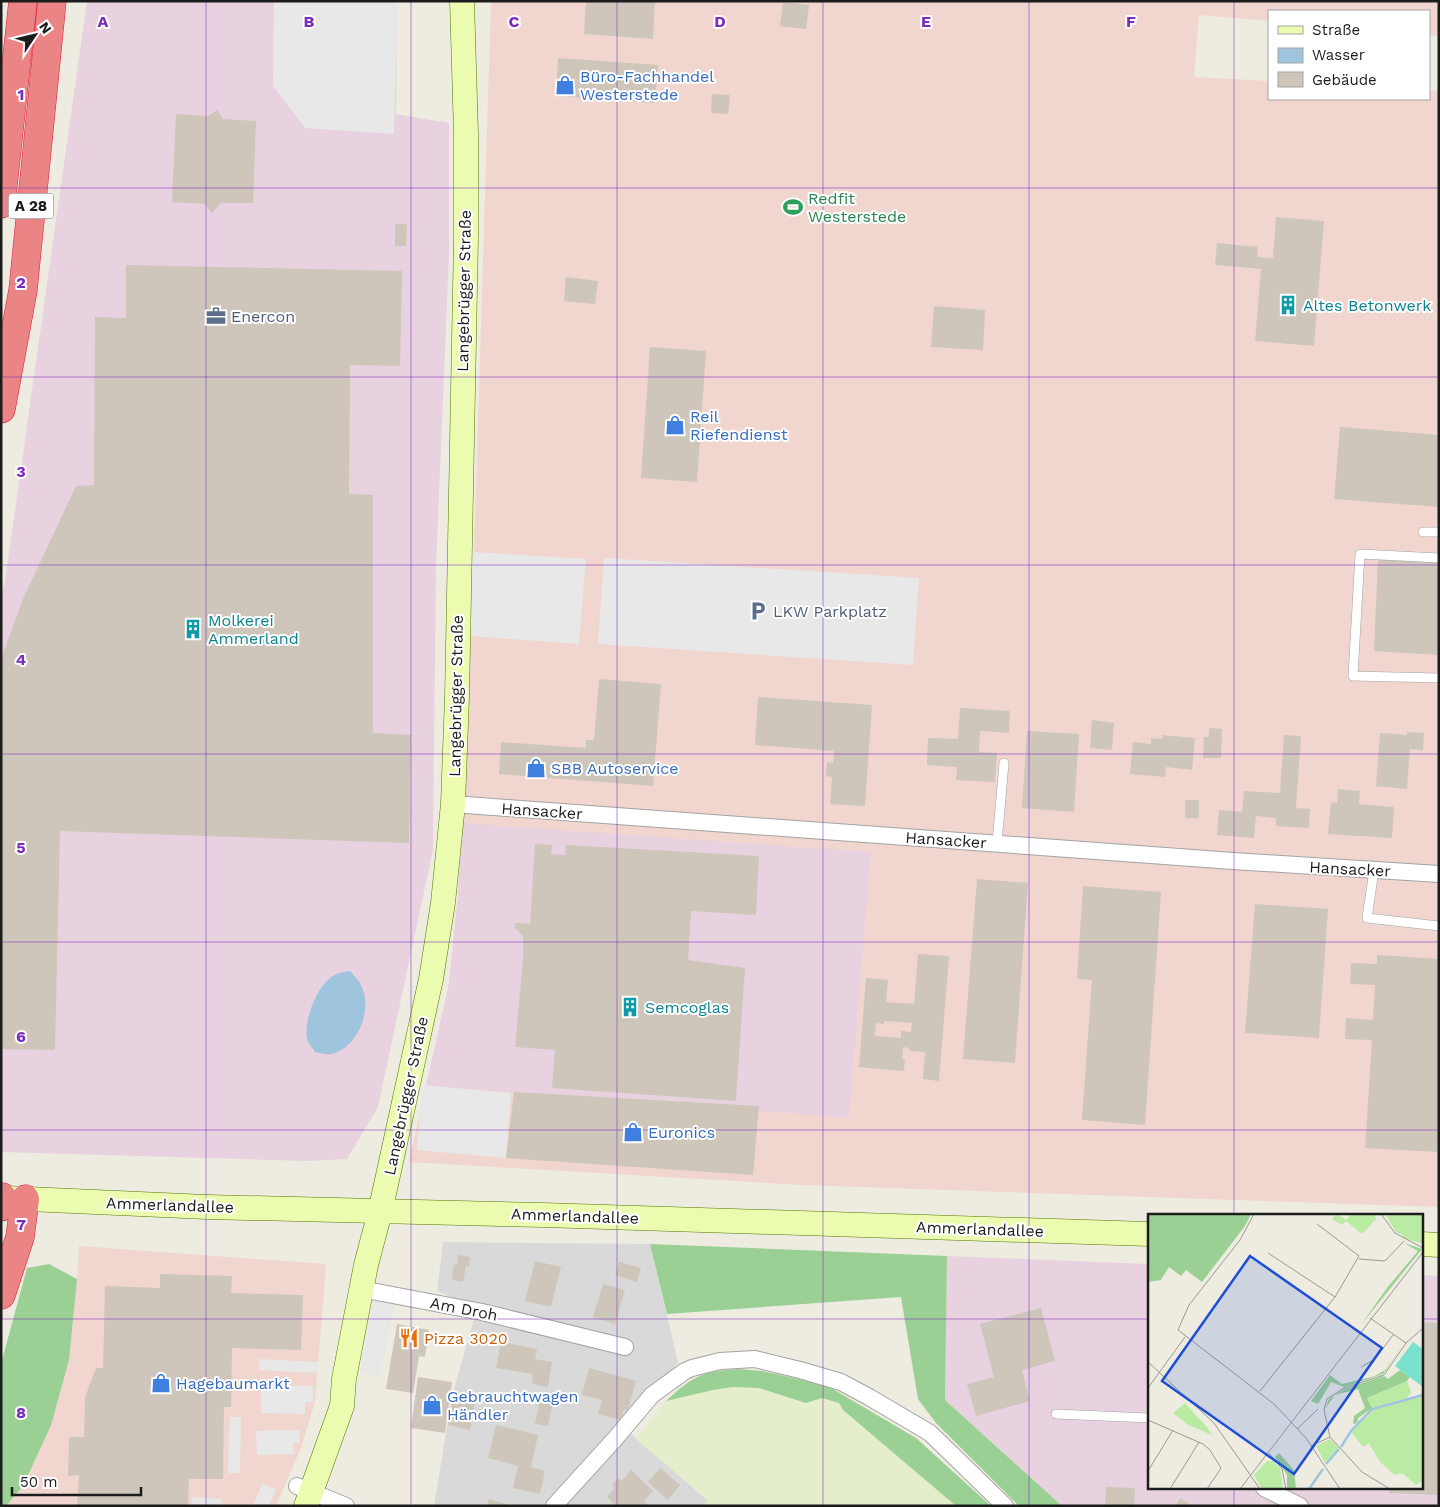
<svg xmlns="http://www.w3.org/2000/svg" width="1440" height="1507" font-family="'Work Sans',sans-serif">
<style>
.residential{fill:#dad9d9}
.commercial{fill:#f0d6cf}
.industrial{fill:#e8d2e0}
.farmland{fill:#e5eecb}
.forest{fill:#9ad093}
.parking{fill:#e8e8e8}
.water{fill:#9fc5de}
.building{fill:#cec6ba;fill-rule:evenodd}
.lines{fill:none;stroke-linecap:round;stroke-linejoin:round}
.lane-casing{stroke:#a3a3a3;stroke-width:10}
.street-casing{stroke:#a3a3a3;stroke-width:18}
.secondary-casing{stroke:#547600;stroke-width:25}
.highway-casing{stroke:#df1b3c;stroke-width:29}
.lane{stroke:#fff;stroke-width:9}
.street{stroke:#fff;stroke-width:16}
.secondary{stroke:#ebfcb1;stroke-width:24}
.highway{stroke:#ea8485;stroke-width:28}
.grid{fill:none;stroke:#7b2cbf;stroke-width:1;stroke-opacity:0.55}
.labels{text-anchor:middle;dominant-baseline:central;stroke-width:4;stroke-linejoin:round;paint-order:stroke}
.shield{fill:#fff;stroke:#606060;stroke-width:1}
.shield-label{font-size:15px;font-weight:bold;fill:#1c1c1c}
.shop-label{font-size:16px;fill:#366cbe;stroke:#fff;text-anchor:start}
.leisure-label{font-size:16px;fill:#27864d;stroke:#fff;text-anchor:start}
.street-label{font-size:16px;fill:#1c1c1c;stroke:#fff}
.culture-label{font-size:16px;fill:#0d838f;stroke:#fff;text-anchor:start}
.service-label{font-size:16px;fill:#4e5e75;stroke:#fff;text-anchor:start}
.food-label{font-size:16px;fill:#c56008;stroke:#fff;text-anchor:start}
.inset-river{fill:none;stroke:#9fc5de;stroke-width:2.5}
.inset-road{fill:none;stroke:#9a9992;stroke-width:1}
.view{fill:#1d4ed8;fill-opacity:0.15;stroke:#1d4ed8;stroke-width:2.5}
.inset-edge{fill:none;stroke:#1c1c1c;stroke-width:2.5}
.grid-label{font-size:16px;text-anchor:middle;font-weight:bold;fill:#7b2cbf;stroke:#fff;stroke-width:4;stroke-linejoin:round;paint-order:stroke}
</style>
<rect width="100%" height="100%" fill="#eeece1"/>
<path class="residential" d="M443 1242 650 1244 678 1362 629 1432 708 1501 703 1506H434L452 1396 477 1308 437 1291Z"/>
<path class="commercial" d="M491 1H1439V36L1429 35V11H1269V21L1199 15 1194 77 1269 81V99H1429V90L1439 91V1207L802 1185 409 1162 449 984 458 896 474 552Z
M79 1246 326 1264 315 1402 301 1448 276 1506H6L23 1486 69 1360 77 1279Z"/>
<path class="industrial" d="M87 1H397L396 114 449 123V254L436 567 433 850 378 1107 347 1159 307 1161 1 1152V597L5 581Z
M462 823 871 852 849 1118 426 1086 449 984 458 896Z
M947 1256 1149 1264V1488H1421V1275L1439 1276V1506H1062L945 1400Z"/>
<path class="farmland" d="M733 1387 759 1388 806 1403 822 1398 840 1403 843 1411 956 1506H703L708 1500 636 1439 666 1401 713 1390Z"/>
<path class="forest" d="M650 1244 947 1256 945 1400 1062 1506H1019L936 1423 918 1399 901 1297 667 1314Z
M49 1264 77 1279 69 1360 51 1425 23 1486 6 1506H1V1364L27 1268Z
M738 1369 762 1371 826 1385 916 1438 991 1506H956L843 1410 839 1403 822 1398 806 1403 759 1388 733 1387 713 1390 666 1401C692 1377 702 1371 738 1369Z"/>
<path class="parking" d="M274 1H397L394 134 305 128 273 86Z
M474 552 586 559 579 644 469 636Z
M604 558 919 578 913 665 598 644Z
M422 1085 511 1093 506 1158 417 1150Z
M373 1299 395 1303 380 1376 361 1373Z
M259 1359 318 1362V1373L259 1370Z
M261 1386H313V1402H305V1414L261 1413Z
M230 1417H241L240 1473H228Z
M299 1430 300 1443H293L294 1454 257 1455 256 1431Z
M262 1484 276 1489 269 1506H253Z
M192 1497 222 1499 223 1506H192Z"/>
<path class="water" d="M350 971C353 975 357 978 360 983 374 1007 359 1048 331 1054 326 1055 320 1053 315 1052 313 1049 310 1045 308 1042 302 1025 315 991 328 980 334 974 341 972 350 971Z"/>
<path class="building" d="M586 1H655L653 39 584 34Z
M783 2 809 5 806 29 780 26Z
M558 58 658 65 655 103 556 96Z
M712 94 730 95 728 114 711 113Z
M217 110 223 119 256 121 253 203H221L212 213 205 204 172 202 176 114 208 116Z
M1276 217 1324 221 1314 346 1255 341 1261 269 1215 265 1217 243 1258 247 1257 257 1273 258Z
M395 224H407L406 246H395Z
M126 265 402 271 400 366 350 365 349 494 373 495V733L411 735 409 843 60 831 55 1050 1 1049V659L23 599 76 486 94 485 95 317 126 318Z
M566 277 598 281 595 304 564 301Z
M934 306 985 310 983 350 931 347Z
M650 347 706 351 697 482 641 478Z
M1340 427 1439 435V507L1334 499Z
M1378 559 1439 562V655L1374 651Z
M599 679 661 684 653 786 499 774 501 742 586 748V740H594Z
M758 697 872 705 865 806 830 804 832 777 826 776 827 762 833 763 834 751 755 745Z
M960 708 1010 711 1009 733 980 731 979 752 997 753 995 782 956 780 957 767 927 765 928 738 958 739Z
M1092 720 1114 723 1112 750 1090 748Z
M1209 728 1222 729 1221 758H1203L1204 737H1209Z
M1027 731 1079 734 1074 812 1022 808Z
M1407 732 1424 733 1423 750 1410 749 1407 789 1376 786 1380 733 1407 735Z
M1162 735 1195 738 1192 770 1166 767 1165 777 1130 774 1133 742 1151 744V738L1162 739Z
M1284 735 1301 736 1296 808 1310 809 1309 828 1276 826V818L1256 816 1254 838 1217 835 1219 810 1242 812 1244 791 1280 793Z
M1338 789 1360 791 1359 804 1394 807 1392 838 1328 834 1331 802 1337 803Z
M1185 800H1199V818H1185Z
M535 844 552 845 551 854 565 855 566 845 759 856 756 915 691 911 688 960 745 968 736 1101 552 1088 555 1050 515 1047 523 959V936L515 928V923L530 924Z
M977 879 1028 883 1015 1063 963 1059Z
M1083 886 1161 892 1145 1125 1082 1120 1092 980 1077 979Z
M1255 904 1328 909 1319 1038 1245 1033Z
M918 954 949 956 939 1081 923 1079 925 1052 909 1051V1048L903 1047 902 1059H905L904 1071 859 1067 866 978 888 980 886 1002 914 1004ZM884 1021 912 1023 911 1032 901 1031V1038L875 1036 876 1023 884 1024Z
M1377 955 1439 959V1152L1365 1148 1372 1040 1345 1039 1346 1018 1373 1020 1375 985 1350 984 1351 963 1377 964Z
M514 1092 759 1106 753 1175 506 1158Z
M458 1255 470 1257 469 1267 466 1266 463 1282 452 1280 454 1264 457 1265Z
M535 1261 561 1267 551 1307 525 1301Z
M619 1262 641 1268 637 1282 615 1275Z
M160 1274 232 1276 231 1293 303 1295 301 1350 232 1348 231 1407H224L223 1479H189L188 1506H77L79 1475 68 1476 69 1437H84L85 1397 96 1368H103L105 1286 160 1288Z
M603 1284 625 1290 615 1324 593 1317Z
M1041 1308 1055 1361 1022 1370 1030 1401 976 1416 967 1384 994 1377 980 1324Z
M1421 1322 1439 1323V1495L1389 1493 1390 1488H1421Z
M397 1324 429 1330 425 1357 419 1356 413 1393 386 1389Z
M501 1342 537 1349 535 1359 552 1362 548 1387 532 1384 533 1374 496 1368Z
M589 1368 636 1381 628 1410 624 1409 621 1420 598 1414 602 1400 582 1395Z
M418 1377 452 1382 445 1433 411 1428Z
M540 1398 553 1401 548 1426 535 1424Z
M453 1399 475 1403 470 1430 448 1425Z
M496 1425 538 1435 531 1467 545 1471 540 1494 513 1488 518 1466 488 1458Z
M660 1468 680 1485 668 1500 648 1482Z
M631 1470 653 1491 644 1501 650 1506H616L607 1497 615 1488 612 1485 618 1478 622 1481Z
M1106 1487 1135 1488 1134 1506H1105Z
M1180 1498 1193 1506H1176Z
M489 1499 510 1505V1506H487Z"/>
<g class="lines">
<defs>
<path id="lane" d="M1423 532H1439
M1439 558 1360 554 1353 676 1439 678
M997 843 1004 763
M1374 870 1367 918 1439 926
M1056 1414 1149 1418"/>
<path id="street" d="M453 804 1233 861 1439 874
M361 1289 482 1312 625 1347
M297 1486 346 1506
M1264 1488 1300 1506
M554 1506 614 1440 652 1395 685 1371 692 1368 720 1361 755 1359 800 1370 841 1382 869 1397 930 1433 1005 1506"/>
<path id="secondary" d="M5 1198 207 1207 543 1215 1149 1234
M1421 1244 1439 1245
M306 1506 342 1406 344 1379 366 1265 380 1212 431 979 443 903 453 804 457 697 466 238V134L462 1"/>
<path id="highway" d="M1 204 23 1
M1 409 23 290 52 1
M1 1207 2 1197
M1 1295 20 1237 25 1199"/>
</defs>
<use href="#lane" class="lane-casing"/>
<use href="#street" class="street-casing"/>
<use href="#secondary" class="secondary-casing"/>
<use href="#highway" class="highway-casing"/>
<use href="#lane" class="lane"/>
<use href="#street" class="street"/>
<use href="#secondary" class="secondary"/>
<use href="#highway" class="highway"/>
</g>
<path class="grid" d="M206 1V1506M411 1V1506M617 1V1506M823 1V1506M1029 1V1506M1234 1V1216M1 188H1439M1 377H1439M1 565H1439M1 754H1439M1 942H1439M1 1130H1439M1 1319H1149M1421 1319H1439M1234 1488V1506"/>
<defs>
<symbol id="shop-bare" viewBox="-9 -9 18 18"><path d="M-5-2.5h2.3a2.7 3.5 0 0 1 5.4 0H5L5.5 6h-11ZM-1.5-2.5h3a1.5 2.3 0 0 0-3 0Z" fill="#3f7fe0" stroke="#fff" stroke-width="2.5" paint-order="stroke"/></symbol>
<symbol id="stadium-bare" viewBox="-9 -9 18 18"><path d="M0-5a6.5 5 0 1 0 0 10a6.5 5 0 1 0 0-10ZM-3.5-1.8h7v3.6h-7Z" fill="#2e9e5b" stroke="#fff" stroke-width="2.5" paint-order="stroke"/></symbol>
<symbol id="building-bare" viewBox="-9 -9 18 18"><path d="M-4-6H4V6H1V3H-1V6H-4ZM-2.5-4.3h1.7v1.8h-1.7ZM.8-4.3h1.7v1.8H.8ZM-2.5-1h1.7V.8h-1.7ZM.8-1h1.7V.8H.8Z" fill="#0f9aa8" stroke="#fff" stroke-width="2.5" paint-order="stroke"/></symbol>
<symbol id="office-bare" viewBox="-9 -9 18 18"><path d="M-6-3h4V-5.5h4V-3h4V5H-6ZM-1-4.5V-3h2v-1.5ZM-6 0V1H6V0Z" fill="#5c6f8a" stroke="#fff" stroke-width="2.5" paint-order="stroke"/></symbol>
<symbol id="parking-bare" viewBox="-9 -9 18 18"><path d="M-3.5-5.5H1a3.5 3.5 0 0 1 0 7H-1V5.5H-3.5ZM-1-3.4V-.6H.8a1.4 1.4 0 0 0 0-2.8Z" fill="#5c6f8a" stroke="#fff" stroke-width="2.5" paint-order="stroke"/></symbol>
<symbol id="restaurant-bare" viewBox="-9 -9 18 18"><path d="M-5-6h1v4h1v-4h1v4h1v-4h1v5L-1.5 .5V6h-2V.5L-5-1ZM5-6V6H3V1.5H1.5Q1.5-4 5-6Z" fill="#e8710a" stroke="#fff" stroke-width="2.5" paint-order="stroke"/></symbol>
</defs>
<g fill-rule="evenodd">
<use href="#shop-bare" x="551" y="71" width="28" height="28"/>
<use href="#stadium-bare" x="779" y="193" width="28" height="28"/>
<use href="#building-bare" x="1274" y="291" width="28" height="28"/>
<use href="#office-bare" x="202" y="302" width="28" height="28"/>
<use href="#shop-bare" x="661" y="411" width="28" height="28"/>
<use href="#parking-bare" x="744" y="597" width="28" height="28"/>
<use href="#building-bare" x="179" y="615" width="28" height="28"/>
<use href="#shop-bare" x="522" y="754" width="28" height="28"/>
<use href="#building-bare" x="616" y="993" width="28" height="28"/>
<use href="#shop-bare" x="619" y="1118" width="28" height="28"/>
<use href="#restaurant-bare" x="395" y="1324" width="28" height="28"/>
<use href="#shop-bare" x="147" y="1369" width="28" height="28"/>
<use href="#shop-bare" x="418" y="1391" width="28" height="28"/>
</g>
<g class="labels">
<rect class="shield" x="8.5" y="193.5" width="45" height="25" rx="4"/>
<g class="shield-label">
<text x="31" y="206">A 28</text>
</g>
<g class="shop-label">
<text x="580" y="76">Büro-Fachhandel<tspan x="580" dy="18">Westerstede</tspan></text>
<text x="690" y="416">Reil<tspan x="690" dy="18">Riefendienst</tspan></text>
<text x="551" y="768">SBB Autoservice</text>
<text x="648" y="1132">Euronics</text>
<text x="176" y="1383">Hagebaumarkt</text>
<text x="447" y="1396">Gebrauchtwagen<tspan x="447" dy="18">Händler</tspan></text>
</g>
<g class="leisure-label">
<text x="808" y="198">Redfit<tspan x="808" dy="18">Westerstede</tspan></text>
</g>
<g class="street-label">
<text transform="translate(464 291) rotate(-89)">Langebrügger Straße</text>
<text transform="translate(456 696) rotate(-89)">Langebrügger Straße</text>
<text transform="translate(542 811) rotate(4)">Hansacker</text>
<text transform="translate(946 840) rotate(4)">Hansacker</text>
<text transform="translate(1350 869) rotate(3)">Hansacker</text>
<text transform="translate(406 1096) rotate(-78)">Langebrügger Straße</text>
<text transform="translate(170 1205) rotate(2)">Ammerlandallee</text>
<text transform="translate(575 1216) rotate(2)">Ammerlandallee</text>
<text transform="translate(980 1229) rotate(2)">Ammerlandallee</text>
<text transform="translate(464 1309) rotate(11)">Am Droh</text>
</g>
<g class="culture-label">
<text x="1303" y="305">Altes Betonwerk</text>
<text x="208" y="620">Molkerei<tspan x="208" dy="18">Ammerland</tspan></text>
<text x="645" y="1007">Semcoglas</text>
</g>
<g class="service-label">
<text x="231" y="316">Enercon</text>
<text x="773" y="611">LKW Parkplatz</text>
</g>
<g class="food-label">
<text x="424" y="1338">Pizza 3020</text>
</g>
</g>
<g transform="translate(1148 1214)">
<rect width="275" height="275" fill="#eeece1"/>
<path d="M188 0 198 6 203 0H227L228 5 214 20 198 7 194 11 184 5ZM237 0H275V30L256 24 253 27 256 22 248 18ZM259 167 263 178 259 184 224 194 219 184ZM275 181V266L268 271 254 259 247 261 232 248 221 229 215 233 203 218 225 196ZM37 189 59 213 64 221 40 211 25 199ZM182 225 191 234 177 249 168 232ZM119 247H125L132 254 135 275H114L106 261Z" fill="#baeba3"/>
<path d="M0 0H103L97 12 54 68 38 56 33 62 21 53 13 66 0 68ZM256 29 274 35 212 112 239 74 270 37ZM253 134 235 160 196 173 183 168 170 190 163 187 182 161 194 170 227 162 237 156ZM252 156 262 163 259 167 219 184 224 194 210 204 209 209 205 210 206 202 217 194 210 175 187 181 177 195 181 185 196 175 236 162 240 165ZM131 239 146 256 148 275H139V261L127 243Z" fill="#9ad093"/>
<path d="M265 128 275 135V173L247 152Z" fill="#7ae2cc"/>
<path class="inset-river" d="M193 233 203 217 224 195 275 181M178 250 191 235M161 275 175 255"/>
<path class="inset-road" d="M106 0 92 26 41 91 30 116 126 190 158 224 192 275M233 0 247 19 275 34M169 10 211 42 187 83M211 45 237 47 256 27M222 104 258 129M258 129 275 114M0 148 66 209 112 275M213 153 227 145 245 121M0 174 37 123M112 177 187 83 120 39M0 206 55 230 62 236 73 254 59 275M149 215 170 195M182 223 176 196 179 185 196 174 236 161 258 129M182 223 214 258 242 275M163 232 182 223M121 239 134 255 138 275M0 257 25 216M22 275 51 228M92 275 275 38"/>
<path class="view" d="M102 42 234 134 146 260 14 167Z"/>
<rect width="275" height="275" class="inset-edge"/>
</g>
<g class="grid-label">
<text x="103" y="27">A</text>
<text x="309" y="27">B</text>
<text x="514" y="27">C</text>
<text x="720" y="27">D</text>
<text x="926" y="27">E</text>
<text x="1131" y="27">F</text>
<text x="21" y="100">1</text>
<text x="21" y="288">2</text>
<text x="21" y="477">3</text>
<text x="21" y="665">4</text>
<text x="21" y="853">5</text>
<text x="21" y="1042">6</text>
<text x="21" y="1230">7</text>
<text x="21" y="1418">8</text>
</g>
<rect width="1440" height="1507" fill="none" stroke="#1c1c1c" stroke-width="5"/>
<rect x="1268" y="10" width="162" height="90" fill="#ffffff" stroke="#a4a4a4"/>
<rect x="1278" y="26" width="25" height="8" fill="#ebfcb1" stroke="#a4a4a4"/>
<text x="1312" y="35" font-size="15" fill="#1c1c1c">Straße</text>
<rect x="1278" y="48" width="25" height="15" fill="#9fc5de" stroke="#a4a4a4"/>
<text x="1312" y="60" font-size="15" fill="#1c1c1c">Wasser</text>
<rect x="1278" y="72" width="25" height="15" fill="#cec6ba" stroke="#a4a4a4"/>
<text x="1312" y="85" font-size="15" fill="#1c1c1c">Gebäude</text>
<g transform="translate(35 35) rotate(55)" stroke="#ffffff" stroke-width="4" paint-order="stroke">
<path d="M0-4L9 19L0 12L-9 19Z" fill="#1c1c1c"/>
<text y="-8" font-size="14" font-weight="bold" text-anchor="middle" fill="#1c1c1c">N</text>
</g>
<path d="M12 1487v8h129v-8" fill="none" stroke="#1c1c1c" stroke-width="2.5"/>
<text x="20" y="1487" font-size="15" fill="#1c1c1c" stroke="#ffffff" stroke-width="4" paint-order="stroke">50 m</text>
</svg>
